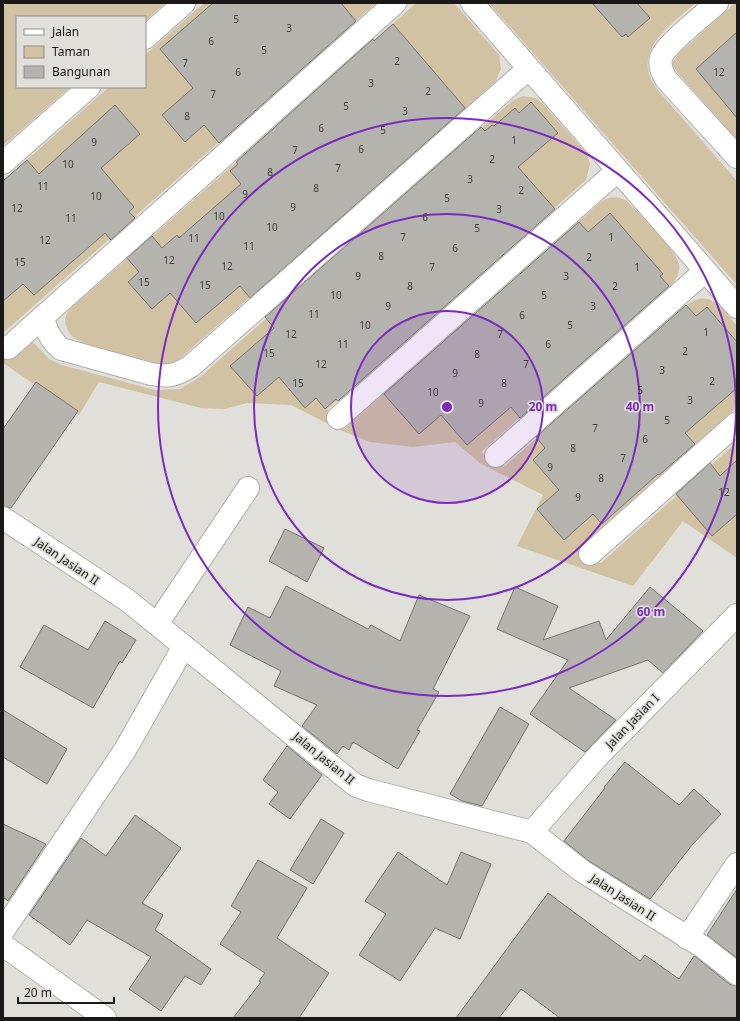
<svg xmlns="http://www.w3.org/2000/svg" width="740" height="1021" font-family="'Noto Sans',sans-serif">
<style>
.green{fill:#d1c2a4}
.building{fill:#b5b3ae;stroke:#787571}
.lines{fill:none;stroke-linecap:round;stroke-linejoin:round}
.street-casing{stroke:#b1afaa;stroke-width:24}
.street{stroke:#fff;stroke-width:22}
.ring{fill:none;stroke:#7b2cbf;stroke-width:2}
.labels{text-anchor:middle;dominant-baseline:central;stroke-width:3.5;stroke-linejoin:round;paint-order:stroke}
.number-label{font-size:10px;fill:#41403e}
.street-label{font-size:12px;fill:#1a1918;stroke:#e1dfda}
.centre{fill:#7b2cbf;stroke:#e1dfda;stroke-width:2}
.ring-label{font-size:12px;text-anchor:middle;font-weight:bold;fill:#7b2cbf;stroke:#e1dfda;stroke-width:3.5;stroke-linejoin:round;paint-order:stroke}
</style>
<rect width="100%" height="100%" fill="#e1dfda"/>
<path class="green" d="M3 3H165L145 21V17H17V87H70L3 146Z
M204 3H376L3 333V181L109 87H145V55Z
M416 3H454L499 55 501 69 495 82 177 361 165 364 155 363C136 357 89 348 74 338 66 331 62 319 69 310Z
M489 3H696C671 24 630 51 656 88L737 181V285Z
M735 3H737V140L676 71 672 63 680 52Z
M523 96 535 98 542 103 587 154 590 164 586 180 327 409 344 429 602 201C611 196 618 196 627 201 639 214 675 249 679 264 680 272 677 278 672 284L481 452 505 466 691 302C712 290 725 312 737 326V407L577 549 601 563 737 442V558L683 521 633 586 517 546 543 495 481 464 455 442 413 447 370 442 340 430 291 405 247 403 225 409 201 408 99 382 79 415 3 363V350L14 358 33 342 49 359 62 365 155 390 180 389 200 377 513 100Z"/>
<path class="building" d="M213 3H341L356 21 219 143 204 125 185 142 162 115 193 88 160 49Z
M592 3H637L650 18 628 37 626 34 622 37Z
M393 24 465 108 250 298 240 286 196 323 170 293 152 309 128 282 139 272 127 258 152 236 162 248 177 235 179 238 241 184 230 171 238 164 236 162 373 39 374 41Z
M737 32V118L696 69Z
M531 102 558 133 518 167 555 209 338 401 336 399 325 409 316 398 305 408 279 377 257 396 230 366 274 328 265 317 481 127 485 131 492 125 494 126 515 108 519 113Z
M115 105 140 134 101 168 134 207 129 212 135 218 111 240 105 233 34 295 23 284 3 301V181L27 160 39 174Z
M610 213 663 274 660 276 669 286 520 418 511 407 467 445 441 415 419 434 384 394 572 228 579 222 588 232Z
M686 305 696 316 707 307 737 342V388L685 433 695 444 659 475 658 474 602 524 593 514 564 540 537 509 559 490 533 460 545 448 536 437Z
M36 382 78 411 11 508 3 506V429Z
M737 460V514L712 536 676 494 710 463 720 476Z
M285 529 324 548 307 582 269 561Z
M286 586 368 629 371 625 400 641 419 595 470 616 433 689 439 692 417 730 420 731 398 769 353 742 349 750 343 746 337 754 302 726 317 705 274 686 281 671 230 645 248 607 270 618Z
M515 587 558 606 543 640 599 621 606 640 650 587 703 631 663 673 648 660 569 688 616 720 585 752 530 714 568 660 497 629Z
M105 621 136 640 122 663 120 661 93 708 20 667 44 625 88 650Z
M500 707 529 724 482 806 462 801 450 794Z
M3 710 67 749 47 784 3 757Z
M287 746 322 775 290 819 269 804 278 792 263 780Z
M625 762 679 805 694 789 721 814 692 845 650 899 589 861 564 841 605 788 604 787Z
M135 815 181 848 142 903 163 915 155 930 211 969 201 985 185 976 161 1011 129 989 151 957 87 920 70 945 29 915 81 838 106 856Z
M321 819 344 833 313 884 290 870Z
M3 824 46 844 8 901 3 897Z
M398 852 447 885 461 852 491 864 460 939 435 928 400 981 359 955 386 914 365 901Z
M258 860 307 888 277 938 329 973 299 1018H233L261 982 259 981 265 973 220 944 241 912 231 906Z
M737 889V958L707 935Z
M548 893 640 961 645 955 679 979 694 956 696 957 729 984 737 986V1018H560L521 989 499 1018H456Z"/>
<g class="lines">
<defs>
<path id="street" d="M472 3 737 307
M717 3C706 13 664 46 661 58 659 66 662 72 666 79L737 157
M145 38 184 3
M3 163 89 87
M42 317C47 330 50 340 61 349L151 374C169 377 175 376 191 366L528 69
M8 348 395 3
M338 418 617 171
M496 456 704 272
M3 518 127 600 355 785 368 790 532 832 582 871 703 947 737 974
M590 554 737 423
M157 624 248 488
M532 832 598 756 737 615
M3 931 125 750 184 646
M687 938 737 864
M3 945 105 1018"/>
</defs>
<use href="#street" class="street-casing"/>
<use href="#street" class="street"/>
</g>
<circle cx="447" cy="407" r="96" fill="#7b2cbf" fill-opacity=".12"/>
<g class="ring">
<circle cx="447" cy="407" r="96"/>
<circle cx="447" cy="407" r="193"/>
<circle cx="447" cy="407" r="289"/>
</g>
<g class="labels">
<g class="number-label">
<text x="236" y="19">5</text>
<text x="289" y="28">3</text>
<text x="211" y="41">6</text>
<text x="264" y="50">5</text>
<text x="397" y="61">2</text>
<text x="185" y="63">7</text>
<text x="238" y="72">6</text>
<text x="719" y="72">12</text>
<text x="371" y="83">3</text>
<text x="428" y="91">2</text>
<text x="213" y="94">7</text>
<text x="346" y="106">5</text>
<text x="405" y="111">3</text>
<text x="187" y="116">8</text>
<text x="321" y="128">6</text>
<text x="383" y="130">5</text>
<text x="514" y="140">1</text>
<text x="94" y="142">9</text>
<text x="361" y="149">6</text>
<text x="295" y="150">7</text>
<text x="492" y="159">2</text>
<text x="68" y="164">10</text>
<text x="338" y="168">7</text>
<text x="270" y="172">8</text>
<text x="470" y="179">3</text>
<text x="43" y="186">11</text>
<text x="316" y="188">8</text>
<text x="521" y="190">2</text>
<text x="245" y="194">9</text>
<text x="96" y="196">10</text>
<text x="447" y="198">5</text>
<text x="293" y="207">9</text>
<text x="17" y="208">12</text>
<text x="499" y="209">3</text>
<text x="219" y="216">10</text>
<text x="425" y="217">6</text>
<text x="71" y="218">11</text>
<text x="272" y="227">10</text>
<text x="477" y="228">5</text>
<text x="403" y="237">7</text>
<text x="611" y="237">1</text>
<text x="194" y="238">11</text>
<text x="45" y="240">12</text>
<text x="249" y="246">11</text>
<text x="455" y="248">6</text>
<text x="381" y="256">8</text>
<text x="589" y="257">2</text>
<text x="169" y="260">12</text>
<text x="20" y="262">15</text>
<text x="227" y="266">12</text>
<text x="432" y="267">7</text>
<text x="637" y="267">1</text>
<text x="358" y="276">9</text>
<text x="566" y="276">3</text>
<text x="144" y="282">15</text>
<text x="205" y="285">15</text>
<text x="410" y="286">8</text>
<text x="615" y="286">2</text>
<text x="336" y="295">10</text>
<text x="544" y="295">5</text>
<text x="388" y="306">9</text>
<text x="593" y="306">3</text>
<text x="314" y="314">11</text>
<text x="522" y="315">6</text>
<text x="365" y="325">10</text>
<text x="570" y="325">5</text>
<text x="706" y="332">1</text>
<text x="291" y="334">12</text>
<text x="500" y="334">7</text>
<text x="343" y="344">11</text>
<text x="548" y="344">6</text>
<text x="685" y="351">2</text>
<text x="269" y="353">15</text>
<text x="477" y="354">8</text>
<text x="321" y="364">12</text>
<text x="526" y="364">7</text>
<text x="662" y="370">3</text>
<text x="455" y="373">9</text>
<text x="712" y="381">2</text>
<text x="298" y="383">15</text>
<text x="504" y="383">8</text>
<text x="640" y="390">5</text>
<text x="433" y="392">10</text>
<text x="690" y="400">3</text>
<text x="481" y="403">9</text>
<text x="667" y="420">5</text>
<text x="595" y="428">7</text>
<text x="645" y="439">6</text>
<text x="573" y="448">8</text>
<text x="623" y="458">7</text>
<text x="550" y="467">9</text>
<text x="601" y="478">8</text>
<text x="724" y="492">12</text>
<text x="578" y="497">9</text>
</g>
<g class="street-label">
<text transform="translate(67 561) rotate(34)">Jalan Jasian II</text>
<text transform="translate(632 721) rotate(-46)">Jalan Jasian I</text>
<text transform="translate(324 758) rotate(39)">Jalan Jasian II</text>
<text transform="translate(623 897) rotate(33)">Jalan Jasian II</text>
</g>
</g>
<circle cx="447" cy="407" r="6" class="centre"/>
<g class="ring-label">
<text x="543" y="411">20 m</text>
<text x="640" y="411">40 m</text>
<text x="651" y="616">60 m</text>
</g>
<rect width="740" height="1021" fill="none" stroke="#1a1918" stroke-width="8"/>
<rect x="16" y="16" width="130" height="72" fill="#e1dfda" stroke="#91908c"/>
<rect x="24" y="29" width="20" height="6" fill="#ffffff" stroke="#91908c"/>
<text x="52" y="36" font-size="12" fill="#1a1918">Jalan</text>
<rect x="24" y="46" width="20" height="12" fill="#d1c2a4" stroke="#91908c"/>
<text x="52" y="56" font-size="12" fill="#1a1918">Taman</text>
<rect x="24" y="66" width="20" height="12" fill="#b5b3ae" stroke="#91908c"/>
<text x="52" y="76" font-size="12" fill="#1a1918">Bangunan</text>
<path d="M18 997v6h96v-6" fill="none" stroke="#1a1918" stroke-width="2"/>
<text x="24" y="997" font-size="12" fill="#1a1918" stroke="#e1dfda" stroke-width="3" paint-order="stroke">20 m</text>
</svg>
